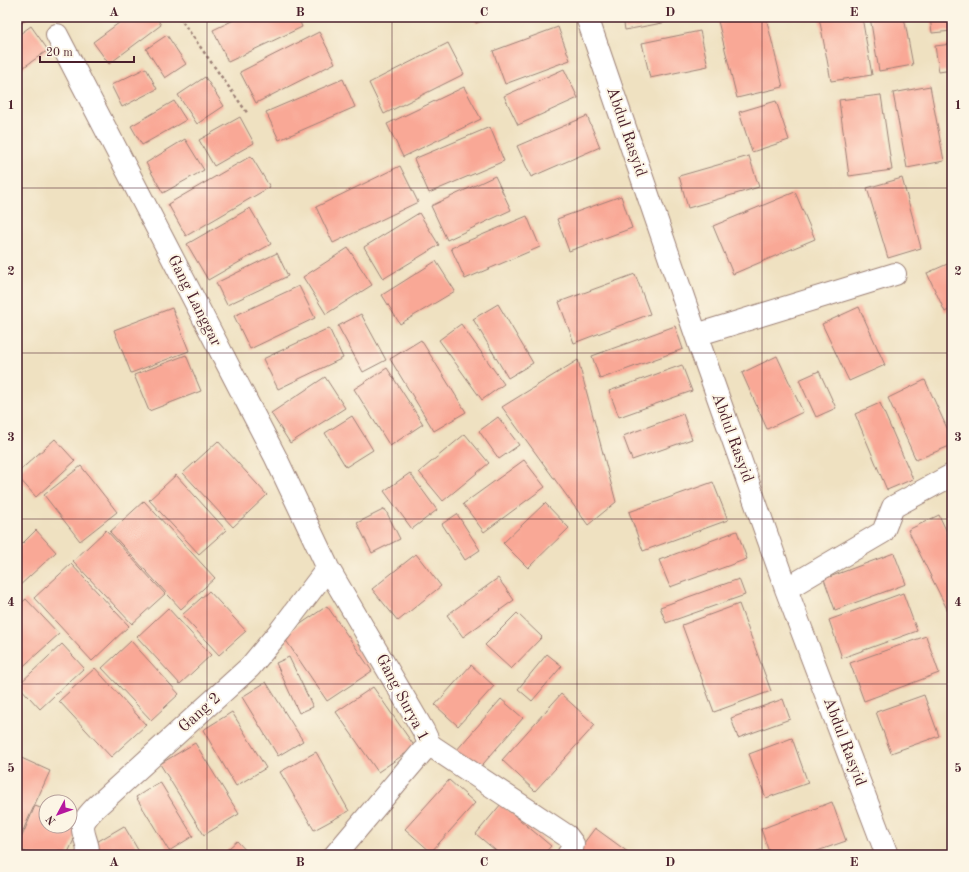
<svg xmlns="http://www.w3.org/2000/svg" width="969" height="872" font-family="'Old Standard TT',serif">
<style>
.building{fill:#f9a896}
.lines{fill:none;stroke-linecap:round;stroke-linejoin:round}
.minor-casing{stroke:#9c8076;stroke-width:24}
.path{stroke:#9c8076;stroke-width:2.5;stroke-dasharray:3 3;stroke-linecap:butt}
.minor{stroke:#fff;stroke-width:22}
.grid{fill:none;stroke:#4a1f2b;stroke-width:1;stroke-opacity:0.55}
.labels{text-anchor:middle;dominant-baseline:central;stroke-width:4;stroke-linejoin:round;paint-order:stroke}
.street-label{font-size:16px;fill:#4a1f2b;stroke:#fcf5e5}
.neatline{fill:none;stroke:#4a1f2b;stroke-width:1.5}
.grid-label{font-size:13px;text-anchor:middle;font-weight:bold;fill:#4a1f2b}
</style>
<rect width="100%" height="100%" fill="#fcf5e5"/>
<filter id="ink" filterUnits="userSpaceOnUse"><feTurbulence type="fractalNoise" baseFrequency=".025" numOctaves="2"/><feDisplacementMap in="SourceGraphic" scale="8" xChannelSelector="R" yChannelSelector="G"/><feConvolveMatrix kernelMatrix="1 2 1 2 8 2 1 2 1" color-interpolation-filters="sRGB"/></filter>
<filter id="wash" filterUnits="userSpaceOnUse"><feTurbulence type="fractalNoise" baseFrequency=".012" numOctaves="4" result="noise"/><feDisplacementMap in="SourceGraphic" scale="16" xChannelSelector="R" yChannelSelector="G"/><feGaussianBlur stdDeviation="0.9" result="paint"/><feColorMatrix in="noise" values="0 0 0 0 0 0 0 0 0 0 0 0 0 0 0 0 0 1.4 0 .05"/><feComposite in="paint" operator="in"/></filter>
<g filter="url(#wash)">
<rect width="100%" height="100%" fill="#efe1c1"/>
<g id="blocks">
<path class="building" d="M17 17H30L17 26Z
M127 17H156L161 25 109 64 93 42Z
M240 17H298L302 27 228 62 213 30Z
M474 17H493L476 23Z
M623 17H689V18L625 30Z
M717 17H766L783 87 737 98Z
M819 17H862L872 75 831 81Z
M870 17H904L913 65 879 71Z
M930 17H952V31L932 33Z
M31 26 48 50 17 72V36Z
M558 27 570 60 505 84 493 51Z
M700 31 708 66 650 78 642 43Z
M319 32 335 63 256 103 240 72Z
M167 35 186 64 165 78 146 49Z
M448 43 464 74 384 114 369 83Z
M952 44V70L939 72 935 46Z
M146 68 157 89 122 107 111 85Z
M564 69 578 98 518 125 504 96Z
M205 77 224 106 197 124 178 95Z
M343 79 355 107 279 140 266 112Z
M930 86 944 161 907 168 893 93Z
M464 87 481 119 403 157 387 124Z
M881 95 892 170 849 176 839 100Z
M174 101 186 120 142 145 131 126Z
M776 101 789 140 752 152 739 112Z
M587 116 600 147 531 177 517 146Z
M240 117 254 143 214 166 199 140Z
M490 127 504 161 429 193 414 159Z
M185 139 204 170 163 193 146 163Z
M251 156 270 187 186 236 168 204Z
M749 156 759 187 688 208 679 176Z
M400 166 418 202 333 243 316 207Z
M495 176 511 210 447 240 431 206Z
M902 178 921 248 888 258 867 188Z
M795 192 815 239 733 274 713 226Z
M621 196 632 228 569 251 557 219Z
M250 208 271 244 208 280 187 244Z
M419 213 439 245 383 279 364 247Z
M527 216 540 247 465 279 451 248Z
M348 248 372 285 326 314 303 277Z
M277 253 288 276 227 305 216 283Z
M436 261 455 291 400 324 382 295Z
M952 262V308L945 312 927 273Z
M635 274 650 314 574 343 559 302Z
M299 286 315 318 250 349 234 316Z
M498 304 533 363 508 378 473 319Z
M859 307 885 365 849 381 822 324Z
M172 308 189 351 131 373 114 330Z
M361 314 386 360 363 372 338 326Z
M461 324 504 384 482 400 439 340Z
M675 326 683 349 600 379 592 356Z
M329 328 343 358 278 389 263 359Z
M421 340 466 412 434 431 390 359Z
M186 355 201 391 149 411 134 375Z
M777 356 803 412 767 429 742 373Z
M578 360 616 502 588 525 502 407Z
M682 365 692 391 619 417 609 391Z
M387 368 423 424 390 446 354 389Z
M819 371 836 408 816 417 799 380Z
M325 377 345 408 290 443 271 413Z
M925 380 952 439V445L916 460 888 398Z
M880 403 913 479 887 490 855 414Z
M683 414 692 439 632 460 623 436Z
M352 416 373 450 346 467 325 433Z
M498 417 519 445 499 459 479 431Z
M465 434 489 463 443 501 419 472Z
M55 439 75 461 36 497 17 476V473Z
M218 441 267 495 233 527 183 473Z
M524 460 545 487 484 532 463 504Z
M81 466 117 512 80 541 44 495Z
M410 473 437 510 412 529 384 491Z
M176 475 226 530 199 554 149 500Z
M713 482 728 520 643 551 629 512Z
M144 501 215 578 181 609 110 532Z
M545 503 569 528 528 568 503 543Z
M385 509 400 539 372 553 357 523Z
M457 514 480 550 465 560 442 524Z
M939 515 952 543V614L950 615 908 530Z
M36 530 56 552 17 588V549Z
M106 530 165 594 132 624 73 561Z
M737 531 747 559 670 587 659 560Z
M894 553 906 584 835 610 824 579Z
M416 554 441 586 398 621 372 589Z
M71 564 129 626 92 661 34 598Z
M498 578 514 600 463 637 447 615Z
M739 579 745 595 666 623 660 607Z
M209 591 246 631 219 655 182 615Z
M903 593 917 631 842 658 829 620Z
M26 599 59 634 17 672V607Z
M739 604 771 691 714 712 682 625Z
M327 606 372 671 327 701 283 636Z
M168 608 211 655 180 684 137 637Z
M517 613 542 637 511 669 485 645Z
M926 636 939 673 864 701 850 663Z
M131 641 179 694 151 720 102 668Z
M62 644 84 668 40 709 18 685Z
M547 654 562 666 532 701 518 689Z
M289 657 313 707 299 713 276 663Z
M471 665 494 686 458 726 435 705Z
M95 668 146 725 111 757 59 701Z
M266 682 303 741 278 756 242 697Z
M373 687 415 747 378 772 336 712Z
M561 694 595 725 535 791 502 760Z
M924 695 939 736 891 753 876 712Z
M501 699 523 718 477 771 456 751Z
M783 699 790 719 738 738 731 718Z
M232 712 266 768 236 786 203 730Z
M792 738 808 783 766 798 749 754Z
M195 743 239 814 204 835 160 764Z
M316 752 349 811 314 830 280 772Z
M17 756 50 771 20 837 17 836Z
M449 780 475 803 431 852 405 829Z
M160 782 193 836 169 851 136 797Z
M832 802 846 841 806 855H770L761 829Z
M501 804 551 846 543 855H501L476 834Z
M35 806 46 810V826H70V821L80 826 67 855H33L17 848Z
M124 826 141 855H102L95 843Z
M595 828 632 855H575Z
M237 841 250 855H221Z"/>
</g>
</g>
<g filter="url(#ink)">
<use href="#blocks" fill-opacity="0" stroke="#9c8076" stroke-width="1"/>
<g class="lines">
<defs>
<path id="minor" d="M587 17 696 335 786 589 887 855
M57 35 276 458 328 568 423 730 430 745 422 752 335 855
M696 335 895 274
M786 589 883 532 893 507 952 475
M430 745 567 836 573 844 572 849 568 855
M87 855C91 843 78 832 85 820 88 815 92 811 96 807L250 667 280 631 328 568"/>
</defs>
<use href="#minor" class="minor-casing"/>
<path class="path" d="M179 17 248 114"/>
<use href="#minor" class="minor"/>
</g>
</g>
<path class="grid" d="M207 17V855M392 17V855M577 17V855M762 17V855M17 188H952M17 353H952M17 519H952M17 684H952"/>
<g class="labels">
<g class="street-label">
<text transform="translate(626 132) rotate(71)">Abdul Rasyid</text>
<text transform="translate(194 301) rotate(63)">Gang Langgar</text>
<text transform="translate(732 438) rotate(70)">Abdul Rasyid</text>
<text transform="translate(402 698) rotate(62)">Gang Surya 1</text>
<text transform="translate(200 713) rotate(-42)">Gang 2</text>
<text transform="translate(844 742) rotate(69)">Abdul Rasyid</text>
</g>
</g>
<rect width="969" height="872" fill="none" stroke="#fcf5e5" stroke-width="44"/>
<g transform="translate(58 814) rotate(229)"><circle r="19" fill="#fcf5e5" stroke="#b59f9b"/>
<path d="M0-3L7 15L0 10L-7 15Z" fill="#b5179e"/>
<text y="-6" font-size="11" font-weight="bold" text-anchor="middle" fill="#4a1f2b">N</text>
</g>
<path d="M40 56v6h94v-6" fill="none" stroke="#4a1f2b" stroke-width="2"/>
<text x="46" y="56" font-size="12" fill="#4a1f2b" stroke="#fcf5e5" stroke-width="3" paint-order="stroke">20 m</text>
<rect x="22" y="22" width="925" height="828" class="neatline"/>
<g class="grid-label">
<text x="114" y="16">A</text>
<text x="300" y="16">B</text>
<text x="484" y="16">C</text>
<text x="670" y="16">D</text>
<text x="854" y="16">E</text>
<text x="11" y="109">1</text>
<text x="958" y="109">1</text>
<text x="11" y="275">2</text>
<text x="958" y="275">2</text>
<text x="11" y="441">3</text>
<text x="958" y="441">3</text>
<text x="11" y="606">4</text>
<text x="958" y="606">4</text>
<text x="11" y="772">5</text>
<text x="958" y="772">5</text>
<text x="114" y="866">A</text>
<text x="300" y="866">B</text>
<text x="484" y="866">C</text>
<text x="670" y="866">D</text>
<text x="854" y="866">E</text>
</g>
</svg>
